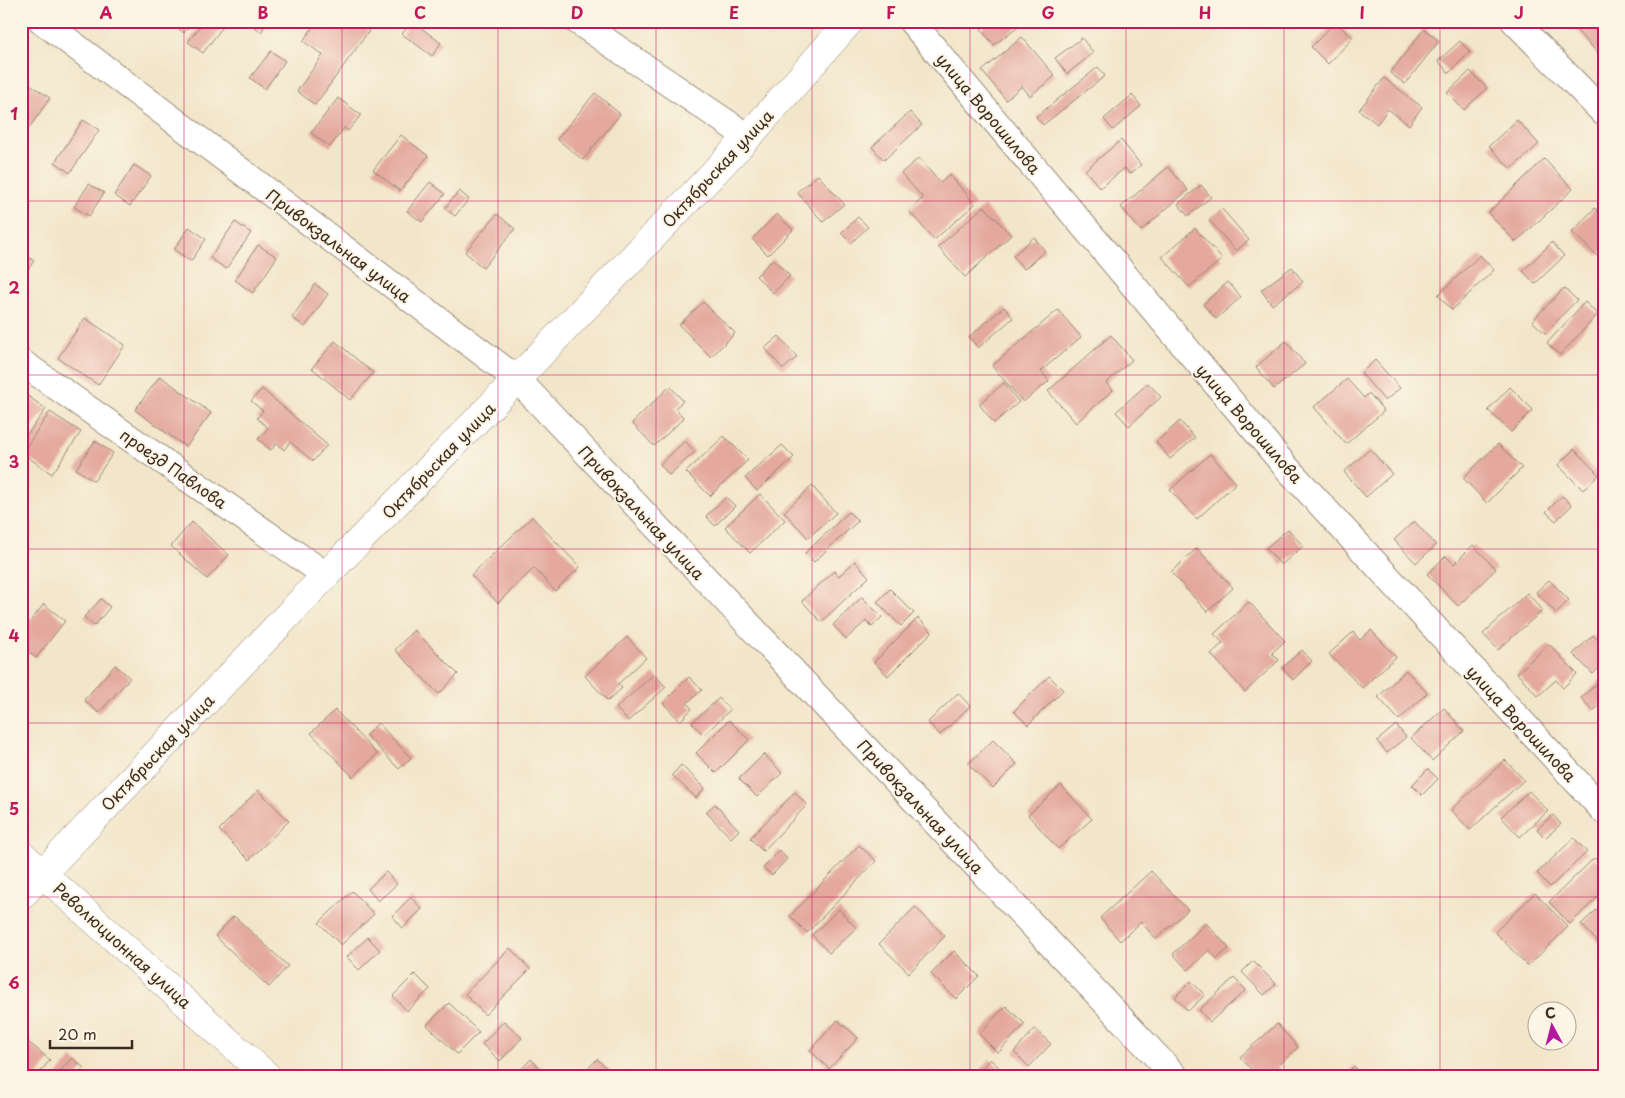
<svg xmlns="http://www.w3.org/2000/svg" width="1625" height="1098" font-family="'Playpen Sans',sans-serif">
<style>
.building{fill:#e4a89e}
.lines{fill:none;stroke-linecap:round;stroke-linejoin:round}
.minor-casing{stroke:#968874;stroke-width:28}
.tertiary-casing{stroke:#968874;stroke-width:29}
.minor{stroke:#fff;stroke-width:26}
.tertiary{stroke:#fff;stroke-width:28}
.grid{fill:none;stroke:#c2185b;stroke-width:1;stroke-opacity:0.55}
.labels{text-anchor:middle;dominant-baseline:central;stroke-width:4;stroke-linejoin:round;paint-order:stroke}
.street-label{font-size:16px;fill:#3b2a1e;stroke:#fcf5e5}
.neatline{fill:none;stroke:#c2185b;stroke-width:2}
.grid-label{font-size:16px;text-anchor:middle;font-weight:bold;fill:#c2185b}
</style>
<rect width="100%" height="100%" fill="#fcf5e5"/>
<filter id="ink" filterUnits="userSpaceOnUse"><feTurbulence type="fractalNoise" baseFrequency=".02" numOctaves="2"/><feDisplacementMap in="SourceGraphic" scale="10" xChannelSelector="R" yChannelSelector="G"/><feConvolveMatrix kernelMatrix="1 2 1 2 8 2 1 2 1" color-interpolation-filters="sRGB"/></filter>
<filter id="wash" filterUnits="userSpaceOnUse"><feTurbulence type="fractalNoise" baseFrequency=".0096" numOctaves="4" result="noise"/><feDisplacementMap in="SourceGraphic" scale="20" xChannelSelector="R" yChannelSelector="G"/><feGaussianBlur stdDeviation="1.12" result="paint"/><feColorMatrix in="noise" values="0 0 0 0 0 0 0 0 0 0 0 0 0 0 0 0 0 1.4 0 .05"/><feComposite in="paint" operator="in"/></filter>
<g filter="url(#wash)">
<rect width="100%" height="100%" fill="#f2e6ca"/>
<g id="blocks">
<path class="building" d="M169 21H193L184 33Z
M204 21H227L203 53 188 42Z
M247 21H268L261 32Z
M317 21H355L369 31 315 105 297 91 323 55 303 41Z
M412 21 441 43 432 56 402 34Z
M991 21H1019L1021 24 994 45 981 29Z
M1568 21H1604V60Z
M1335 22 1353 38 1328 64 1311 47Z
M1424 29 1439 41 1405 84 1390 73Z
M1022 37 1055 76 1030 96 1022 86 1006 100 982 71Z
M1082 38 1093 53 1067 74 1055 58Z
M1460 41 1470 52 1449 73 1438 61Z
M271 51 285 61 265 89 250 78Z
M1098 67 1105 76 1043 125 1036 117Z
M1470 71 1487 88 1464 110 1447 93Z
M1384 78 1422 107 1409 125 1388 109 1377 124 1359 110Z
M25 81 50 98 29 128 21 122V87Z
M595 93 620 114 583 160 557 139Z
M1132 95 1141 106 1113 130 1104 119Z
M338 98 361 115 348 131 344 128 330 147 311 133Z
M910 112 922 125 884 160 872 147Z
M83 120 99 130 70 173 55 162Z
M1517 120 1539 144 1511 169 1489 146Z
M401 135 428 156 400 191 373 170Z
M1121 140 1141 165 1130 174 1125 168 1100 188 1085 170Z
M919 158 940 183 950 175 975 204 934 240 909 211 923 198 901 173Z
M1544 159 1573 189 1516 242 1488 213Z
M134 165 151 176 130 206 114 195Z
M1168 167 1188 190 1141 231 1121 207Z
M818 175 844 204 823 222 797 192Z
M430 182 445 194 422 222 407 211Z
M89 184 104 193 89 216 74 207Z
M1201 185 1211 197 1188 216 1178 204Z
M459 191 469 199 455 216 445 208Z
M984 206 1011 235 965 277 938 247Z
M1595 208 1604 217V250L1597 256 1572 232Z
M1222 209 1249 240 1236 251 1209 220Z
M497 214 515 229 483 268 465 252Z
M777 214 793 230 768 255 752 239Z
M858 217 868 227 851 243 841 233Z
M235 222 251 233 226 269 210 258Z
M189 227 206 239 191 261 174 250Z
M1195 228 1222 259 1189 287 1162 257Z
M1034 237 1045 251 1024 269 1013 256Z
M1552 242 1564 256 1535 284 1523 271Z
M258 245 277 257 253 293 235 280Z
M21 252 34 261 21 279Z
M1480 255 1494 270 1452 310 1438 295Z
M773 259 790 276 773 293 756 276Z
M1292 267 1303 282 1272 305 1261 290Z
M1228 282 1241 297 1216 319 1203 304Z
M315 284 328 294 305 327 292 318Z
M1564 288 1577 300 1545 333 1532 321Z
M703 302 735 333 711 357 679 325Z
M1585 302 1598 314 1560 355 1547 343Z
M1004 307 1013 318 978 348 969 337Z
M1058 310 1081 337 1041 371 1049 381 1023 402 992 366Z
M85 318 125 345 98 385 58 358Z
M1111 335 1132 360 1106 383 1113 390 1076 423 1048 391Z
M779 336 797 357 783 369 765 348Z
M335 341 373 373 350 400 312 368Z
M1286 341 1305 364 1274 389 1256 367Z
M1375 360 1400 388 1385 401 1361 373Z
M160 376 211 413 186 447 135 410Z
M1347 379 1364 398 1369 393 1384 411 1346 444 1314 407Z
M1004 383 1019 402 994 423 979 404Z
M1148 383 1161 397 1129 426 1116 412Z
M670 386 683 401 675 408 684 418 654 446 632 423Z
M1510 387 1533 410 1511 432 1488 410Z
M262 389 327 445 313 461 290 442 284 450 277 443 271 450 258 439 268 428 257 418 263 411 251 401Z
M21 391 46 409 21 443Z
M50 412 81 432 52 474 22 453Z
M1180 421 1195 438 1170 459 1156 442Z
M724 436 748 460 710 496 686 472Z
M95 441 113 453 94 481 76 469Z
M685 441 695 452 669 475 660 464Z
M1498 444 1522 468 1487 503 1463 478Z
M782 445 794 457 757 491 745 478Z
M1370 449 1392 474 1366 497 1344 472Z
M1574 449 1599 475 1583 490 1558 465Z
M1210 454 1236 483 1197 519 1170 490Z
M812 486 836 513 808 538 784 512Z
M760 494 785 520 750 553 725 527Z
M1562 496 1572 505 1556 521 1546 512Z
M726 497 735 506 715 526 706 516Z
M849 512 858 521 814 562 805 553Z
M532 517 580 567 555 591 534 568 498 603 471 575Z
M1414 521 1436 545 1416 563 1394 540Z
M192 522 229 555 207 579 171 546Z
M1288 529 1303 546 1281 565 1266 548Z
M1473 545 1496 569 1458 606 1427 574 1446 556 1454 564Z
M1197 548 1233 588 1207 612 1171 572Z
M855 561 869 577 821 622 802 601 834 571 839 576Z
M1549 580 1569 600 1556 613 1536 592Z
M890 589 914 613 901 626 877 602Z
M1527 593 1543 610 1498 650 1483 634Z
M862 597 882 617 872 627 866 621 846 639 833 625Z
M101 599 110 607 94 626 84 617Z
M1249 602 1285 641 1272 653 1279 660 1245 692 1211 654 1223 643 1214 634Z
M44 604 65 621 36 658 21 646V633Z
M918 618 932 632 888 676 874 662Z
M414 630 458 674 439 694 395 650Z
M1371 630 1396 657 1362 688 1329 654 1353 632 1360 640Z
M1593 635 1604 646V663L1593 674 1573 654Z
M627 637 646 658 618 684 622 688 608 701 585 676Z
M1549 644 1577 674 1563 688 1556 680 1538 696 1517 673Z
M1302 650 1312 661 1293 680 1282 668Z
M115 665 130 678 99 713 84 700Z
M1406 670 1427 693 1399 720 1378 697Z
M654 674 666 687 628 721 616 708Z
M1049 676 1063 690 1028 725 1014 711Z
M689 677 702 690 687 703 692 709 680 721 663 703Z
M1604 677V701L1593 711 1581 698Z
M958 693 970 706 940 735 928 722Z
M719 698 730 710 704 735 692 723Z
M1444 708 1464 731 1432 761 1411 738Z
M335 710 377 754 353 777 311 733Z
M729 720 749 740 716 773 696 753Z
M378 723 411 758 399 769 366 735Z
M1396 725 1406 737 1387 753 1377 741Z
M993 740 1017 764 993 788 968 764Z
M764 754 782 773 757 797 739 779Z
M1505 760 1524 780 1470 830 1451 810Z
M681 765 705 788 696 798 672 775Z
M1428 769 1438 779 1422 795 1412 785Z
M1061 785 1092 819 1058 849 1028 815Z
M258 790 289 821 249 860 219 830Z
M1529 791 1548 811 1520 837 1501 817Z
M795 792 807 805 763 851 750 838Z
M715 804 739 830 731 838 706 812Z
M1553 815 1561 824 1545 838 1537 829Z
M1574 838 1587 852 1550 887 1537 873Z
M859 845 876 861 807 933 790 916Z
M779 850 787 859 772 875 763 868Z
M1594 858 1604 867V891L1570 924 1549 902Z
M1151 871 1188 910 1156 939 1141 922 1120 941 1100 918Z
M386 872 397 884 378 901 368 889Z
M352 891 374 914 341 945 319 923Z
M1535 893 1568 927 1528 966 1495 932Z
M411 897 422 909 403 928 392 916Z
M1604 903V949L1581 924Z
M915 907 945 936 909 973 879 944Z
M839 909 856 928 829 953 812 935Z
M234 916 288 966 269 987 215 936Z
M1206 923 1229 948 1217 959 1209 950 1188 970 1173 954Z
M368 937 380 950 359 970 347 957Z
M510 948 530 969 485 1015 465 994Z
M954 951 979 976 956 999 931 974Z
M1253 961 1276 984 1264 995 1242 972Z
M415 974 430 989 407 1011 393 996Z
M1234 978 1246 990 1210 1022 1199 1010Z
M1191 981 1205 995 1188 1011 1175 997Z
M449 1003 479 1032 457 1054 427 1025Z
M1006 1006 1025 1024 998 1053 979 1034Z
M1604 1009V1020L1598 1014Z
M838 1020 858 1038 829 1069 810 1050Z
M504 1021 522 1038 500 1061 482 1044Z
M1277 1024 1298 1047 1277 1067 1284 1076 1283 1077H1258L1240 1057Z
M1035 1029 1051 1044 1029 1067 1014 1052Z
M21 1036 50 1060 36 1077H32L21 1067Z
M72 1058 84 1068 76 1077H55Z
M531 1059 548 1077H514Z
M597 1059 616 1077H580Z
M990 1059 1009 1077H974Z
M1354 1066 1364 1077H1343Z"/>
</g>
</g>
<g filter="url(#ink)">
<use href="#blocks" fill-opacity="0" stroke="#968874" stroke-width="1"/>
<g class="lines">
<defs>
<path id="minor" d="M42 21 517 379 1176 1077
M577 21 748 137
M911 21 1286 467 1604 811
M1514 21 1604 113
M21 362 326 575"/>
<path id="tertiary" d="M21 854 268 1077
M21 896 326 575 517 379 748 137 850 21"/>
</defs>
<use href="#minor" class="minor-casing"/>
<use href="#tertiary" class="tertiary-casing"/>
<use href="#minor" class="minor"/>
<use href="#tertiary" class="tertiary"/>
</g>
</g>
<path class="grid" d="M184 21V1077M342 21V1077M498 21V1077M656 21V1077M812 21V1077M970 21V1077M1126 21V1077M1284 21V1077M1440 21V1077M21 201H1604M21 375H1604M21 549H1604M21 723H1604M21 897H1604"/>
<g class="labels">
<g class="street-label">
<text transform="translate(989 113) rotate(50)">улица Ворошилова</text>
<text transform="translate(717 168) rotate(-47)">Октябрьская улица</text>
<text transform="translate(339 245) rotate(37)">Привокзальная улица</text>
<text transform="translate(1250 423) rotate(49)">улица Ворошилова</text>
<text transform="translate(438 460) rotate(-46)">Октябрьская улица</text>
<text transform="translate(174 468) rotate(35)">проезд Павлова</text>
<text transform="translate(642 512) rotate(47)">Привокзальная улица</text>
<text transform="translate(1522 723) rotate(47)">улица Ворошилова</text>
<text transform="translate(157 752) rotate(-46)">Октябрьская улица</text>
<text transform="translate(921 806) rotate(47)">Привокзальная улица</text>
<text transform="translate(123 945) rotate(42)">Революционная улица</text>
</g>
</g>
<rect width="1625" height="1098" fill="none" stroke="#fcf5e5" stroke-width="55"/>
<g transform="translate(1552 1026) rotate(353)"><circle r="24" fill="#fcf5e5" stroke="#afa495"/>
<path d="M0-4L9 19L0 12L-9 19Z" fill="#b5179e"/>
<text y="-8" font-size="14" font-weight="bold" text-anchor="middle" fill="#3b2a1e">С</text>
</g>
<path d="M50 1040v8h82v-8" fill="none" stroke="#3b2a1e" stroke-width="2.5"/>
<text x="58" y="1040" font-size="15" fill="#3b2a1e" stroke="#fcf5e5" stroke-width="4" paint-order="stroke">20 m</text>
<rect x="28" y="28" width="1570" height="1042" class="neatline"/>
<g class="grid-label">
<text x="106" y="19">A</text>
<text x="263" y="19">B</text>
<text x="420" y="19">C</text>
<text x="577" y="19">D</text>
<text x="734" y="19">E</text>
<text x="891" y="19">F</text>
<text x="1048" y="19">G</text>
<text x="1205" y="19">H</text>
<text x="1362" y="19">I</text>
<text x="1519" y="19">J</text>
<text x="14" y="120">1</text>
<text x="14" y="294">2</text>
<text x="14" y="468">3</text>
<text x="14" y="642">4</text>
<text x="14" y="815">5</text>
<text x="14" y="989">6</text>
</g>
</svg>
